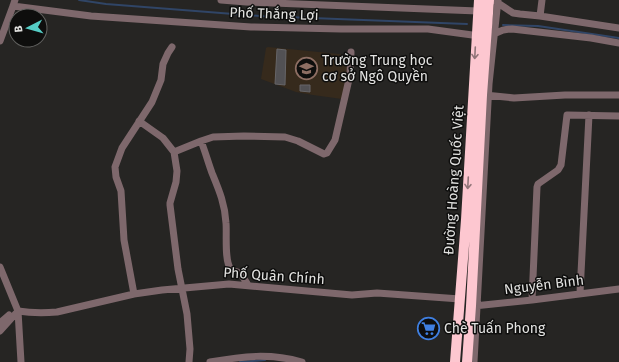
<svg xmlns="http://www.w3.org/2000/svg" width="619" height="362" font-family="'Fira Sans',sans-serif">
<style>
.education{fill:#362a1c}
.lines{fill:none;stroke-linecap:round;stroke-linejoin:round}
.stream{stroke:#304566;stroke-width:2}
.building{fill:#525154;stroke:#666568}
.minor{stroke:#7e686c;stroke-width:7}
.highway{stroke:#fdc7d0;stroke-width:10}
.oneway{stroke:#917478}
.labels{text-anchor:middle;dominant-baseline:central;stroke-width:3;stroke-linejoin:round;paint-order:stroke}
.street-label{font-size:14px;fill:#e2e2e0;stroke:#0e0e0d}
.poi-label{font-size:14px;fill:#e2e2e0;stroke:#0e0e0d;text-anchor:start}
</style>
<rect width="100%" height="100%" fill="#262523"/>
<path class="education" d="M268 47 349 55 350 57 342 99 313 95 296 92 261 79 266 48Z"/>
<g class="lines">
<path class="stream" d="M79 0 106 4 260 16 467 24
M503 25 538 26 619 38
M240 362 265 360"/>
</g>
<path class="building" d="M277 49 286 50 285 85 275 84Z
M300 85H310V92L300 91Z"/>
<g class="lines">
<path class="minor" d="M221 0 246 2 478 11
M495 1 513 13 520 14 540 16 619 28
M13 6 91 16 251 27 341 29H428L487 37C498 34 498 29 512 29L591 38 619 43
M540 16 542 0
M0 41 13 6 15 0
M485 95 514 98 565 95H619
M139 121 163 138 174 152 177 171 176 182 170 203V205L178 269 187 314 190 349 189 362
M201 141C205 151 208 162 212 173 219 190 225 204 226 223 227 233 224 262 231 269 233 272 237 271 239 273 243 276 246 282 248 285
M174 152 201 141 213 137 244 136 285 137 298 141 324 154 327 153 335 140 350 75 351 52
M0 267 18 311 21 362
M580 293 589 115
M134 294 124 240 121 191 116 177 115 167 122 148 152 102 161 80 163 64 168 53 172 47
M532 300 537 187 538 184 558 170 561 165 567 115 619 116
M474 306 532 300 619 289
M0 323 9 315
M0 331 18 311C31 313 44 313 57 312L134 294 162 290 229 284 352 295 377 293 391 294 460 299
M210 362C243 356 270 353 302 362
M474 362 489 84 498 0"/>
<path class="highway" d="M455 362 466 220 479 0
M467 362 471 306 482 95 489 0"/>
</g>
<defs><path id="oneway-shaft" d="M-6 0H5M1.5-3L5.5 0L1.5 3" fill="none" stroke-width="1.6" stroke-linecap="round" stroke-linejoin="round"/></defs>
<g class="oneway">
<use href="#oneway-shaft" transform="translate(475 53) rotate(93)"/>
<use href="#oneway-shaft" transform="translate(468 183) rotate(93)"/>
</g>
<defs>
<symbol id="school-ring" viewBox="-11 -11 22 22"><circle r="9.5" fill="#0e0e0d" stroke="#8d6e63" stroke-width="1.5"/><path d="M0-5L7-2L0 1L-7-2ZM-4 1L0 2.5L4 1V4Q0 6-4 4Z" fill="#8d6e63"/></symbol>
<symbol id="supermarket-ring" viewBox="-11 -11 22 22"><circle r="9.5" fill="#0e0e0d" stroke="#3f7fe0" stroke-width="1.5"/><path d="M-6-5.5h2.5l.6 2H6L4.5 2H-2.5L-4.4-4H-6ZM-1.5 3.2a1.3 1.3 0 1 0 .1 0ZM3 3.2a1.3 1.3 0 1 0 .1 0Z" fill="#3f7fe0"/></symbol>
</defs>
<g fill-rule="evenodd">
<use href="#school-ring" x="294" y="56" width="25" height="25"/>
<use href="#supermarket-ring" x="416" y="316" width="25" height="25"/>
</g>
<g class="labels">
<g class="street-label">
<text transform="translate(274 14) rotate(2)">Phố Thắng Lợi</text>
<text transform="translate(454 180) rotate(-86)">Đường Hoàng Quốc Việt</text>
<text transform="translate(274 276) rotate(4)">Phố Quân Chính</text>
<text transform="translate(544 285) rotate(-7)">Nguyễn Bình</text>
</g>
<g class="poi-label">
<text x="322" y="60">Trường Trung học<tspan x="322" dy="16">cơ sở Ngô Quyền</tspan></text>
<text x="444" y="328">Chè Tuấn Phong</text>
</g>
</g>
<g transform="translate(28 28) rotate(264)"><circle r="19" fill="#0e0e0d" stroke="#636361"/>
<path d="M0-3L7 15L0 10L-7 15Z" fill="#55cec6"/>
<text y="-6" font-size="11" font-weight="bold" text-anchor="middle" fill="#e2e2e0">B</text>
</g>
</svg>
